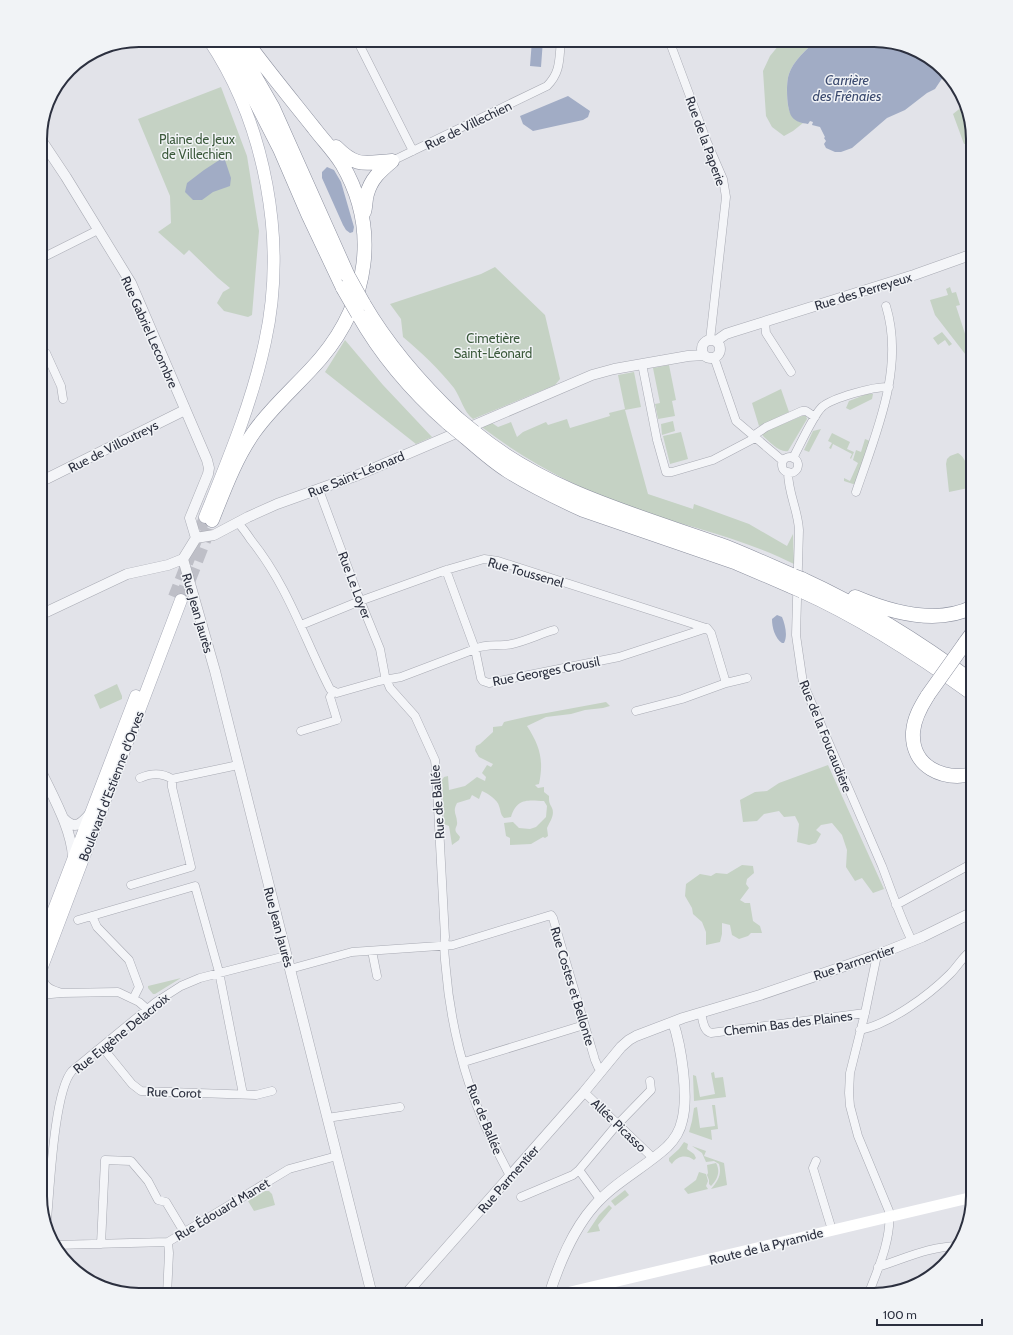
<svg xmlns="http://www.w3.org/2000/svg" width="1013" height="1335" font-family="Cabin,sans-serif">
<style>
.green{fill:#c5d2c4}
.water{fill:#a1acc5}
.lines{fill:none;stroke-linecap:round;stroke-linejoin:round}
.primary-tunnel{stroke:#bebfc7;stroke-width:12;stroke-dasharray:12 6;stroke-linecap:butt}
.motorway-tunnel{stroke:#bebfc7;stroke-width:14;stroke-dasharray:14 7;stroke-linecap:butt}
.minor-casing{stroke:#a8aab3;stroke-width:9}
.tertiary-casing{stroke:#a8aab3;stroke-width:11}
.primary-casing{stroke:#a3a6b3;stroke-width:13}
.motorway-casing{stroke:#8b8f9e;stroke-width:15}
.minor{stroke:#f4f5f8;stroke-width:8}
.tertiary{stroke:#f4f5f8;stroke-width:10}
.secondary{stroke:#fff;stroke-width:11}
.primary{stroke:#fff;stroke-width:12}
.motorway{stroke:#fff;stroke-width:14}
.motorway-bridge-casing{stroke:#8b8f9e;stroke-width:15;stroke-linecap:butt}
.motorway-bridge{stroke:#fff;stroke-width:14}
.labels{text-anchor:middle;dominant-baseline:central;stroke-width:3;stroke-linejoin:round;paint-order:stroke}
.street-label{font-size:13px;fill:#2c303f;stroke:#f1f3f6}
.park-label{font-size:13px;fill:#3b593b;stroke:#f1f3f6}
.water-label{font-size:14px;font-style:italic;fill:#3a496e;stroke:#f1f3f6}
.rim{fill:none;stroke:#2c303f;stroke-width:2}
</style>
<rect width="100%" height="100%" fill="#e2e3e9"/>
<path class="green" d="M783 40H817C807 49 793 61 789 74 786 82 786 107 791 114 794 118 798 122 803 123L793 131 784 136 772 127 766 116 763 71 770 56Z
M221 87 247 156 259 231 252 315 248 317 224 311 217 303 223 292 230 288 218 278 189 250 184 255 158 232 171 223 170 196 138 119Z
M963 106 973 139V142L964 144 953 114Z
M495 267 545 315 560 379 555 385 473 419C463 411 461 398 454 388 439 369 421 352 403 337L401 319 390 304 481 274Z
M950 287 952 293 956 292 960 305 956 306 969 346 973 344V362L969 359 935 315 930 300 948 295 946 289Z
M942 332 952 344 949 346 945 340 938 345 933 338Z
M345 340 383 385 432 437 416 444 325 372Z
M669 365 676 400 672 401 675 416 658 419 655 404 660 403 653 368Z
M634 372 641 407 625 410 648 494 693 509 694 504 749 524 787 546 793 534 794 564C743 538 686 527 633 508 579 489 529 463 483 428V426L492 423 498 427 511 422 517 437 523 432 546 422 548 425 567 419 570 428 610 416 609 413 625 409 618 375Z
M781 389 789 412 759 426 752 403Z
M867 394H873L872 399 850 410 846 408 849 401Z
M802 416H806L807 419 788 451C779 453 768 440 761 434L764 430H769Z
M673 421 675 431 662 435 661 424Z
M821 429 809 452 804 450 813 431Z
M681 432 688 459 670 464 663 436Z
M832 433 850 442 847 449 854 452 851 459 850 458 852 454 833 444 831 449 829 448 832 443 828 441Z
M865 439 870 441 856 485 844 481V478L850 481 858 463 853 460 856 450 861 452Z
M958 453C966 457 973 478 973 487L949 492 946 464 947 459 950 456Z
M117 684 122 696V699L100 709 94 695Z
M606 702 610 706 603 708 585 710 571 714 546 717 527 726C540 746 544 760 539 784L535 785 538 788 544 787V792L549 796C549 801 549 802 551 806 556 814 550 821 547 828L548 836 545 838 543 837 531 844 510 845V838L506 836 504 823 513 822 519 828 530 829 536 827 546 817 547 806 544 801C527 800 517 798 511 817L504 818C500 814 501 811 499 806 498 800 487 793 482 791L479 799 472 795 470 799 457 803C452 812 457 815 457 822 458 826 454 828 456 832 457 834 459 835 460 837L459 840 452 845 449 826 444 824 442 780 444 777 448 776 449 790 465 786 477 777 485 781 486 777 482 773 487 765 491 767 493 764 479 757 475 751 476 746 480 744 493 732V727L502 726 504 722 530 716Z
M828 765 884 889 873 893 862 878 855 881 846 867 847 850 842 835 832 823 821 825 816 830 821 834 816 843 809 845 797 842 799 824 795 816 784 817 779 811 764 814 757 821 743 822 740 800 755 792 767 791 779 783Z
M742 865 753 866 754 873 747 879 746 884 749 888 740 900 745 903H750L753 921 760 926 762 933H751L748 936 739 939 732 935 730 925 722 923V934L720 942 706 945V932L702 922 693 914 692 908 685 896 686 884 700 874 711 876 716 873 727 874Z
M181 978 155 994H153L148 988V986Z
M714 1072 715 1078 723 1077 726 1097 694 1101 693 1075 696 1076 700 1097 715 1094 711 1073Z
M712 1105H715L718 1129 711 1130 712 1140 689 1132 692 1121 694 1108 697 1107 700 1128 715 1126Z
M684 1142 688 1144 687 1149 694 1154 696 1158 694 1160C686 1154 677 1156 672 1164L669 1161V1158L679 1149Z
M692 1146 706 1151 704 1156 724 1163 727 1185 711 1189C718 1181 722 1174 719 1164L714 1161 706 1162 702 1153Z
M716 1163C721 1172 717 1180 711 1186L709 1184V1180L707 1175 708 1173 707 1165Z
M699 1172 706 1174 708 1181 706 1186 708 1189 688 1194 684 1189 696 1180Z
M625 1190 629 1195 615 1206 611 1201Z
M265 1191H269L272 1194 275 1205 254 1211 248 1201Z
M609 1205 612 1208 598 1225 600 1231 587 1233 599 1215Z"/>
<path class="water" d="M532 40H543L541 67 530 66Z
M817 40H880L924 53 945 74 935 89 927 93 905 110 887 118 852 148 841 152H835L826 148 824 144 826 141 824 138 825 137 820 127 812 125 813 122 810 121 808 124C802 123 796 122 792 117 786 109 786 82 789 74 793 61 807 49 817 40Z
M568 96 590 111 588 117 583 120 533 131 523 124 520 116Z
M224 157 231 178 230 186 213 192 202 200H193L185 192 187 183 204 170Z
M327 167 334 170 341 182 354 227 353 232 350 233 346 230 343 225 322 178V172Z
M777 615 782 617C785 624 788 636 784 643H782C775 638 772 628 772 619Z"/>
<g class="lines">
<path class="primary-tunnel" d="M174 597 205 517"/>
<path class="motorway-tunnel" d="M181 600 212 520"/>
<defs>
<path id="minor" d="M357 40 413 151
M669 40 707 142 723 179 726 197 710 340
M392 161 547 86C561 72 559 59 561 40
M40 259 98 230
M765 322 766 333 791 372
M40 355 46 353 61 386 63 399
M714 357 736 421 783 461
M642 364 657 440 666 472H672L713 460 755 438
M753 436 766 427 802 411H806L815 417
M782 465a8 8 0 1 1 16 0a8 8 0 1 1-16 0Z
M793 458C799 447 814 414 822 407 832 398 875 386 889 387
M788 472C788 493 798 510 799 530L796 635 803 683 882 866C892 892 900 917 912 941
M319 490 358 595 380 649 385 676 390 688 415 716 435 760 436 770 445 937C443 948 445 959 446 970 450 1020 464 1078 484 1123 491 1140 500 1156 508 1172L511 1175
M856 492C876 433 905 368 886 306
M238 523C243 528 247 534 251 540 288 586 304 638 330 689L337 693 379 681 401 677 475 649 481 678 483 681 489 683 619 657 707 628
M446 570 475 649C487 643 499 647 512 644 526 641 540 634 554 630
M301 625 360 601 446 570 484 559 498 561 706 628
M707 628 711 633 726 683
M636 711 682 699 726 683 747 678
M301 731 337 720 330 697 333 692
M140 778C151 773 161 772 172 779
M131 885 191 867 172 787V779L238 765
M896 905 973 863
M92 916 97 927 129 960 139 987 133 999
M78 920 195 886 219 972 243 1094
M372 951 377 976
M41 969C43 984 45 988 59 992
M290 969 352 952 453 945 551 915 553 918 595 1060 598 1067 602 1071
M40 995 62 993 118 992 139 1002 147 1009
M701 1013C703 1020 703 1031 711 1033L865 1013
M860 1030C890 1024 929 995 950 974 958 966 963 956 973 949
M102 1047 132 1084 141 1091 256 1095 272 1091
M464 1062 584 1025
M973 1090V1091
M584 1092 653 1158
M327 1118 400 1107
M816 1161 813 1168 832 1230
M579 1170 600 1199
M521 1197 573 1175 579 1170 615 1127 651 1090 650 1081
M47 1219C50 1188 54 1091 72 1071L156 1002 181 986 200 978 286 956
M101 1244 105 1160 131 1161 148 1181 158 1200 166 1202 184 1232
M55 1245 168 1242 289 1169 337 1156
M878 1267C906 1258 930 1246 960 1246
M167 1295 169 1253 168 1242
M868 1295C878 1269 892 1238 889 1211L858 1136 850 1106 849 1093 850 1073 865 1013 877 955"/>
<path id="tertiary" d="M40 138 66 177 131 283 207 460 209 468 208 474 190 518 196 538
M702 349a9 9 0 1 1 18 0a9 9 0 1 1-18 0Z
M716 341 726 334 732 332 914 275 973 254
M40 482 185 410
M196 538 214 535 248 517 277 504 358 475 592 375 614 369 688 356 704 355
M183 559 215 671 372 1295
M40 615 127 574 168 565 183 559 196 538
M40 769C52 795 72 829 73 858
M64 819C75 830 81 824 89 815
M405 1295 584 1092 621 1047 629 1040 636 1036 683 1018 760 995 877 955 922 937 973 912
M549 1295C559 1264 572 1231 594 1206 615 1182 644 1168 667 1147 674 1140 680 1131 682 1121 689 1096 681 1046 673 1022"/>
<path id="primary" d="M205 517C228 460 252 403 265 342 287 242 266 125 209 40
M40 946 136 696
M40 972 181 600"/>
<path id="motorway" d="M218 40 231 58 257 104 280 149 308 214 343 288
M234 40 273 108 348 276
M336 147C357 168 364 163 392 161
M364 212C366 206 365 200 367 194 371 179 380 171 392 161
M363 303C388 346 421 384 458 419
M358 314C381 355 413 392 448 423
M474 432C546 492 637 515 724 546 747 555 771 566 794 576
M464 436C478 448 492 461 508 471 532 486 557 498 583 510L737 563 793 587
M212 520C224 490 235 459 254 432 273 405 299 384 321 358 368 302 380 229 342 164 334 151 323 140 314 128 291 99 267 70 245 40
M802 579C863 607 920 642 973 682
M802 591C862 618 919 655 973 694
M855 597C890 612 937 625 973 607
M965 643 973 632
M928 695C921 706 914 718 913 732 911 767 943 781 973 774"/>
</defs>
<use href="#minor" class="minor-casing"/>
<use href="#tertiary" class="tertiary-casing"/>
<use href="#primary" class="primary-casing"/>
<use href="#motorway" class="motorway-casing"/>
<use href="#minor" class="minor"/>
<use href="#tertiary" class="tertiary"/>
<path class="secondary" d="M558 1295 973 1197"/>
<use href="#primary" class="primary"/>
<use href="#motorway" class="motorway"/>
<defs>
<path id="motorway-bridge" d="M348 276 363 303
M343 288 358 314
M458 419 474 432
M448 423 464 436
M794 576 802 579
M793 587 802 591
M928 695 965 643"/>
</defs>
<use href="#motorway-bridge" class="motorway-bridge-casing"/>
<use href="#motorway-bridge" class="motorway-bridge"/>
</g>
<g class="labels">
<g class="street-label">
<text transform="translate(468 125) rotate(-26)">Rue de Villechien</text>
<text transform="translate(706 141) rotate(70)">Rue de la Paperie</text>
<text transform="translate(863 291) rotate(-17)">Rue des Perreyeux</text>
<text transform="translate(150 332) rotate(66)">Rue Gabriel Lecombre</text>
<text transform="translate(113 446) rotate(-27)">Rue de Villoutreys</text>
<text transform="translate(356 474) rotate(-22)">Rue Saint-Léonard</text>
<text transform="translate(526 572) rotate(16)">Rue Toussenel</text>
<text transform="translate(355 585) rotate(69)">Rue Le Loyer</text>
<text transform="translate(198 613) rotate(74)">Rue Jean Jaurès</text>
<text transform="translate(546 671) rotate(-11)">Rue Georges Crousil</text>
<text transform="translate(826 736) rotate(68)">Rue de la Foucaudière</text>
<text transform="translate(111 786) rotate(-69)">Boulevard d'Estienne d'Orves</text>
<text transform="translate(437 802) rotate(-94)">Rue de Ballée</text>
<text transform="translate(279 927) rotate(75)">Rue Jean Jaurès</text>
<text transform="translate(854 962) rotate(-19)">Rue Parmentier</text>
<text transform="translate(573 986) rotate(73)">Rue Costes et Bellonte</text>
<text transform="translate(788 1023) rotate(-7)">Chemin Bas des Plaines</text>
<text transform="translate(121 1033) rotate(-39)">Rue Eugène Delacroix</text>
<text transform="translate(174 1092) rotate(2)">Rue Corot</text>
<text transform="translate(485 1119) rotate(68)">Rue de Ballée</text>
<text transform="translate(619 1125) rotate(44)">Allée Picasso</text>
<text transform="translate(508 1179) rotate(-49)">Rue Parmentier</text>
<text transform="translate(222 1209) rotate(-31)">Rue Édouard Manet</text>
<text transform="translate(766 1246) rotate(-14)">Route de la Pyramide</text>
</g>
<g class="park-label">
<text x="197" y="139">Plaine de Jeux<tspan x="197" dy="15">de Villechien</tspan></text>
<text x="493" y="338">Cimetière<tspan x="493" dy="15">Saint-Léonard</tspan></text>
</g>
<g class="water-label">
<text x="847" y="80">Carrière<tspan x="847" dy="16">des Frênaies</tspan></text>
</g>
</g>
<path d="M0 0H1013V1335H0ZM139 47H874A92 92 0 0 1 966 139V1196A92 92 0 0 1 874 1288H139A92 92 0 0 1 47 1196V139A92 92 0 0 1 139 47Z" fill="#f1f3f6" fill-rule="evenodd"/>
<path class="rim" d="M139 47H874A92 92 0 0 1 966 139V1196A92 92 0 0 1 874 1288H139A92 92 0 0 1 47 1196V139A92 92 0 0 1 139 47Z"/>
<path d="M877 1319v6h105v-6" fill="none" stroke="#2c303f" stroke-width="2"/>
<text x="883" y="1319" font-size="12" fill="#2c303f" stroke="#f1f3f6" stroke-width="3" paint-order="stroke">100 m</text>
</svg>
